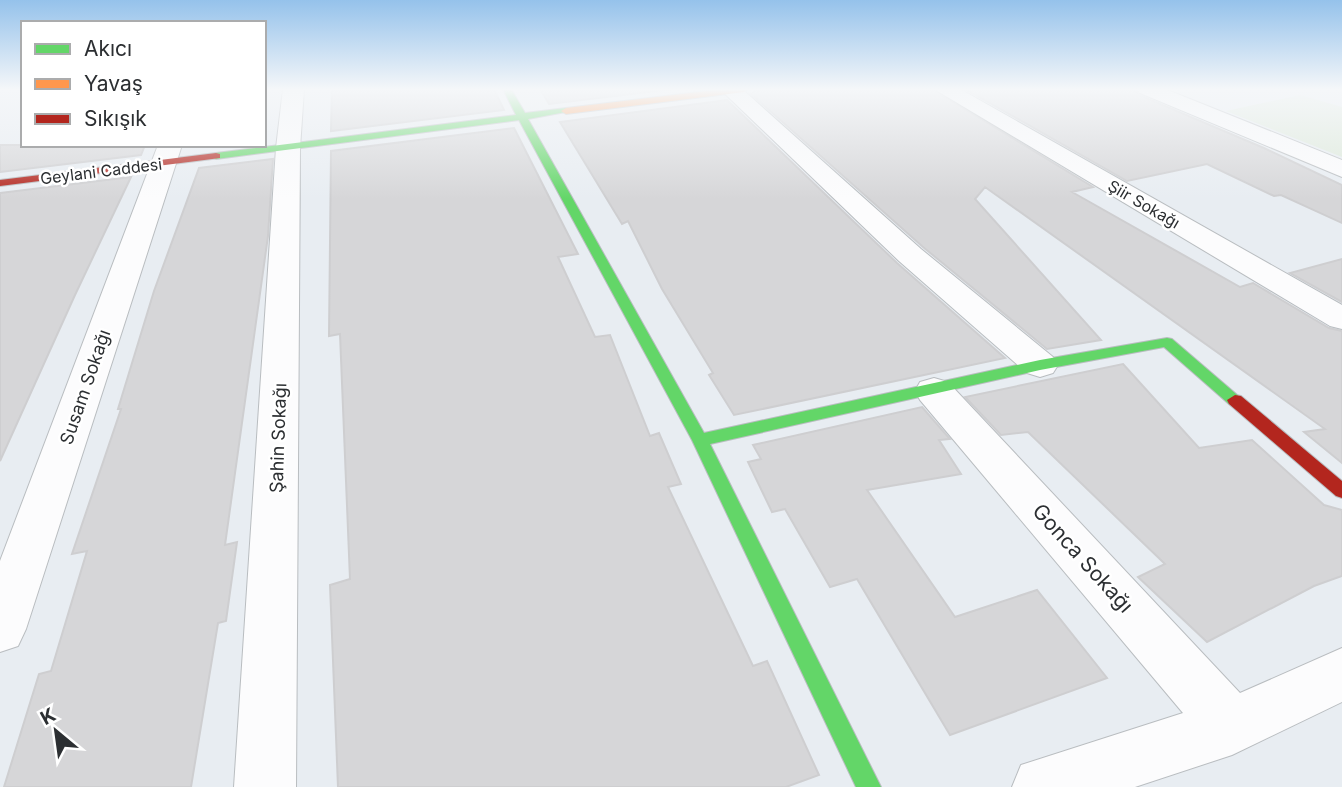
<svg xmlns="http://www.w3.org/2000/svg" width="1342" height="787" font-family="Inter,sans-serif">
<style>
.green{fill:#dde9da}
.building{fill:#d6d6d8;stroke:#ceced0;stroke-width:2}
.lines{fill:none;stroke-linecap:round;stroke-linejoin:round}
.street-casing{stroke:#b9bdc0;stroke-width:2}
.fast-casing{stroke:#b9bdc0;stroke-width:2}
.slow-casing{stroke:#b9bdc0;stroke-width:2}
.jam-casing{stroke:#b9bdc0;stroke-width:2}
.street{fill:#fcfcfd;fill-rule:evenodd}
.fast{fill:#63d668;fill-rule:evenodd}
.slow{fill:#ff974d;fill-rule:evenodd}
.jam{fill:#b3261e;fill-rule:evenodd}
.labels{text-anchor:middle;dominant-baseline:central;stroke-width:5;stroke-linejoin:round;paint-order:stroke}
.far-street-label{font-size:16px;fill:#2c2f32;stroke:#fff}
.street-label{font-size:18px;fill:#2c2f32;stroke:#fff}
.near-street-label{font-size:21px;fill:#2c2f32;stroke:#fff}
</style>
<rect width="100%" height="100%" fill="#e8edf2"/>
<path class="green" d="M1300 95 1342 107V157L1226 111Z"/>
<path class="building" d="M332 89H494L504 110 331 131Z
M540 89H673L549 104Z
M757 89H932L1093 187 1072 192 1240 287 1253 283 1329 328 1342 331V463L1304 432 1325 429 985 187 975 199 1101 340 1047 349 923 247 751 94Z
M965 89H1133L1139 95 1264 148 1342 185V223L1281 195 1274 196 1207 164 1127 181Z
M727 100 897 263 1005 358 734 415 709 375 713 373 662 289 628 221 622 224 560 122Z
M514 128 578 254 558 257 595 337 610 335 650 436 659 433 681 484 668 487 753 666 767 661 819 775 786 787H338L330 585 350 579 340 334 329 336 331 151Z
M0 145H145L141 155 0 172Z
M273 159 268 236 225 545 237 542 226 621 218 623 191 787H4L39 674 51 671 87 551 72 554 121 409H118L154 291 199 168Z
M131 177 75 295 0 461V193Z
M1342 259V302L1290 273Z
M1123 364 1199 448 1252 440 1324 505 1342 510V576L1314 586 1207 642 1138 577 1165 564 1028 432 1001 435 965 397Z
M922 407 950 439 939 440 961 474 867 490 955 617 1037 590 1107 678 950 735 857 579 830 587 785 509 772 512 748 462 761 459 753 445Z"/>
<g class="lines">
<defs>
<path id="street" d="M283 89H304L300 148 296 787H234L276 148Z
M720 89H742L921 249 1053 357 1058 365 1053 373 1040 377 1027 373 899 261Z
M934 89H960L1342 305V329L1330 326Z
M1137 89H1165L1342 160V177L1140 93Z
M158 145H182L26 629 18 646 0 652V561Z
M934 378 948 382 1240 693 1342 648V702L1232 755 1135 787H1012L1021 765 1183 713 920 400 915 391 920 382Z"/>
<path id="fast" d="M503 89H511L525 113 566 108 571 111 528 119 704 433 1040 360 1167 338 1172 339 1243 400 1235 405 1229 404 1164 347 1040 370 710 444 881 787H856L692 440 519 120 216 159 211 156 216 153 516 115Z"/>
<path id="slow" d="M723 89H748L744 92 566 114 561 111 566 108Z"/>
<path id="jam" d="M216 153 220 154V158L0 186V180Z
M1235 395 1241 396 1342 481V498L1336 496 1229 404 1227 400Z"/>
</defs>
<use href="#street" class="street-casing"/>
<use href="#fast" class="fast-casing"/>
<use href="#slow" class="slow-casing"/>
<use href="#jam" class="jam-casing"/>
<use href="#street" class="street"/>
<use href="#fast" class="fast"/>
<use href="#slow" class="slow"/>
<use href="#jam" class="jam"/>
</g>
<linearGradient id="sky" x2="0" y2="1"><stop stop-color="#95c2eb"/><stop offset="0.45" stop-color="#f5f7f9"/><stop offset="1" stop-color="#f5f7f9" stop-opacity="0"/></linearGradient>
<rect width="1342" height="199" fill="url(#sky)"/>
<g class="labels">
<g class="far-street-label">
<text transform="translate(101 171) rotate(-7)">Geylani Caddesi</text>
<text transform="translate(1144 204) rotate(30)">Şiir Sokağı</text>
</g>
<g class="street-label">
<text transform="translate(85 387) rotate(-71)">Susam Sokağı</text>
<text transform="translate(278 438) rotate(-88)">Şahin Sokağı</text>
</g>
<g class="near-street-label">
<text transform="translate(1083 558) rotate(48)">Gonca Sokağı</text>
</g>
</g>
<rect x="21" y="21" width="245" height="126" fill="#ffffff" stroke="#abacad" stroke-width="2"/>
<rect x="35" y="44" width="35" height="10" fill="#63d668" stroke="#abacad" stroke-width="2"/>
<text x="84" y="56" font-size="21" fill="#2c2f32">Akıcı</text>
<rect x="35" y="79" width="35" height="10" fill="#ff974d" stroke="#abacad" stroke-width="2"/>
<text x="84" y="91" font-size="21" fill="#2c2f32">Yavaş</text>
<rect x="35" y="114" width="35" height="10" fill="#b3261e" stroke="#abacad" stroke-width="2"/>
<text x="84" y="126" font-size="21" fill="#2c2f32">Sıkışık</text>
<g transform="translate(56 731) rotate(331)" stroke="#ffffff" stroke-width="5" paint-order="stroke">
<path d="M0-5L12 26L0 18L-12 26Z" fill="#2c2f32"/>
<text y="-10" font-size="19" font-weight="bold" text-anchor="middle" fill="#2c2f32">K</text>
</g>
</svg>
